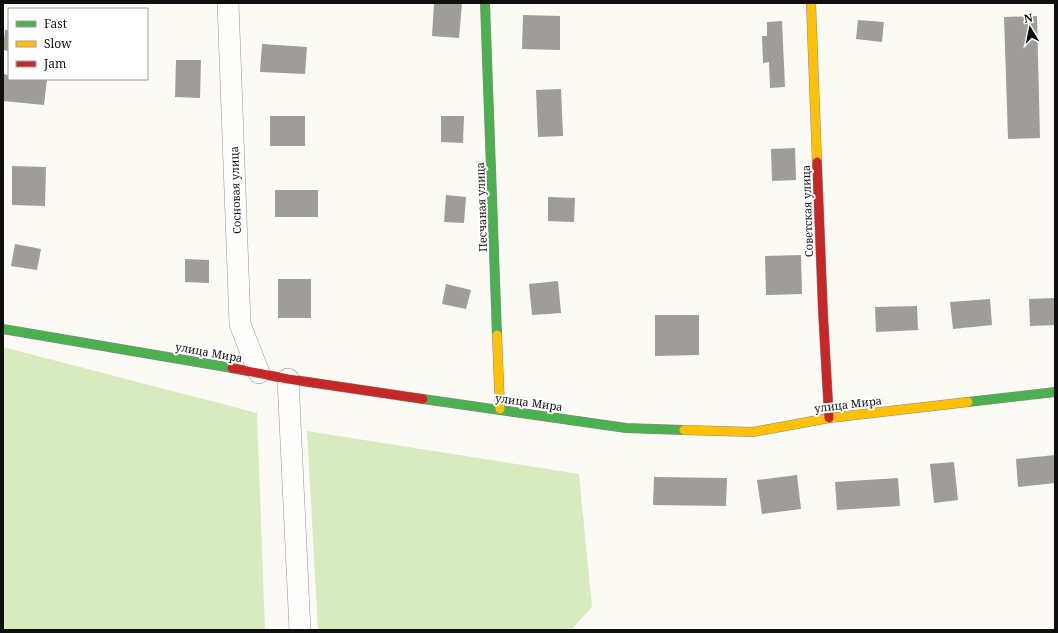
<svg xmlns="http://www.w3.org/2000/svg" width="1058" height="633" font-family="'Noto Serif',serif">
<style>
.forest{fill:#d8ebc0}
.building{fill:#9f9c99}
.lines{fill:none;stroke-linecap:round;stroke-linejoin:round}
.street-casing{stroke:#969592;stroke-width:22}
.fast-casing{stroke:#8c8b89;stroke-width:10}
.slow-casing{stroke:#8c8b89;stroke-width:10}
.jam-casing{stroke:#8c8b89;stroke-width:10}
.street{stroke:#fffefd;stroke-width:21}
.fast{stroke:#4caf50;stroke-width:9}
.slow{stroke:#ffc107;stroke-width:9}
.jam{stroke:#c62828;stroke-width:9}
.labels{text-anchor:middle;dominant-baseline:central;stroke-width:4;stroke-linejoin:round;paint-order:stroke}
.street-label{font-size:11px;fill:#0f0f0f;stroke:#fff}
</style>
<rect width="100%" height="100%" fill="#fcfaf4"/>
<path class="forest" d="M3 347 257 413 265 630H3Z
M307 431 579 474 592 607 571 630H318Z"/>
<path class="building" d="M434 3H462L459 38 432 36Z
M523 15 560 16V50L522 49Z
M1037 16 1040 138 1008 139 1004 17Z
M858 20 884 22 882 42 856 39Z
M782 21 785 87 770 88 769 62 763 63 762 36H767V22Z
M5 30H9V51L3 50Z
M262 44 307 47 305 74 260 72Z
M176 60H201L200 98 175 97Z
M3 74 9 75V79H47L44 105 3 101Z
M561 89 563 136 538 137 536 90Z
M270 116H305V146H270Z
M441 116H464L463 143 441 142Z
M795 148 796 180 772 181 771 149Z
M12 166 46 167 45 206 12 205Z
M275 190H318V217H275Z
M446 195 466 197 464 223 444 222Z
M548 197 575 198 574 222 548 221Z
M15 244 41 249 37 270 11 266Z
M801 255 802 294 766 295 765 256Z
M185 259 209 260V283L185 282Z
M278 279H311V318H278Z
M558 281 561 313 532 315 529 284Z
M446 284 471 290 466 309 442 304Z
M1055 298V325L1030 326 1029 299Z
M990 299 992 325 953 329 950 302Z
M917 306 918 330 876 332 875 307Z
M655 315H699V355L655 356Z
M1055 455V483L1018 487 1016 459Z
M954 462 958 500 934 503 930 464Z
M797 475 801 509 762 514 757 480Z
M654 477 727 478 726 506 653 505Z
M898 478 900 506 837 510 835 482Z"/>
<g class="lines">
<defs>
<path id="street" d="M228 3 240 324 259 373
M288 379 300 630"/>
<path id="fast" d="M485 3 497 335
M3 329 232 368
M423 399 626 428 684 430
M968 402 1055 392"/>
<path id="slow" d="M811 3 817 162
M497 335 500 409
M684 430 753 432 829 418 968 402"/>
<path id="jam" d="M817 162 823 313 829 418
M232 368 288 379 423 399"/>
</defs>
<use href="#street" class="street-casing"/>
<use href="#fast" class="fast-casing"/>
<use href="#slow" class="slow-casing"/>
<use href="#jam" class="jam-casing"/>
<use href="#street" class="street"/>
<use href="#fast" class="fast"/>
<use href="#slow" class="slow"/>
<use href="#jam" class="jam"/>
</g>
<g class="labels">
<g class="street-label">
<text transform="translate(235 190) rotate(-92)">Сосновая улица</text>
<text transform="translate(481 207) rotate(-92)">Песчаная улица</text>
<text transform="translate(807 211) rotate(-92)">Советская улица</text>
<text transform="translate(209 352) rotate(10)">улица Мира</text>
<text transform="translate(529 402) rotate(8)">улица Мира</text>
<text transform="translate(848 404) rotate(-7)">улица Мира</text>
</g>
</g>
<rect width="1058" height="633" fill="none" stroke="#0f0f0f" stroke-width="8"/>
<rect x="8" y="8" width="140" height="72" fill="#ffffff" stroke="#9f9f9f"/>
<rect x="16" y="21" width="20" height="6" fill="#4caf50" stroke="#9f9f9f"/>
<text x="44" y="28" font-size="12" fill="#0f0f0f">Fast</text>
<rect x="16" y="41" width="20" height="6" fill="#ffc107" stroke="#9f9f9f"/>
<text x="44" y="48" font-size="12" fill="#0f0f0f">Slow</text>
<rect x="16" y="61" width="20" height="6" fill="#c62828" stroke="#9f9f9f"/>
<text x="44" y="68" font-size="12" fill="#0f0f0f">Jam</text>
<g transform="translate(1030 28) rotate(350)" stroke="#ffffff" stroke-width="3" paint-order="stroke">
<path d="M0-3L7 15L0 10L-7 15Z" fill="#0f0f0f"/>
<text y="-6" font-size="11" font-weight="bold" text-anchor="middle" fill="#0f0f0f">N</text>
</g>
</svg>
